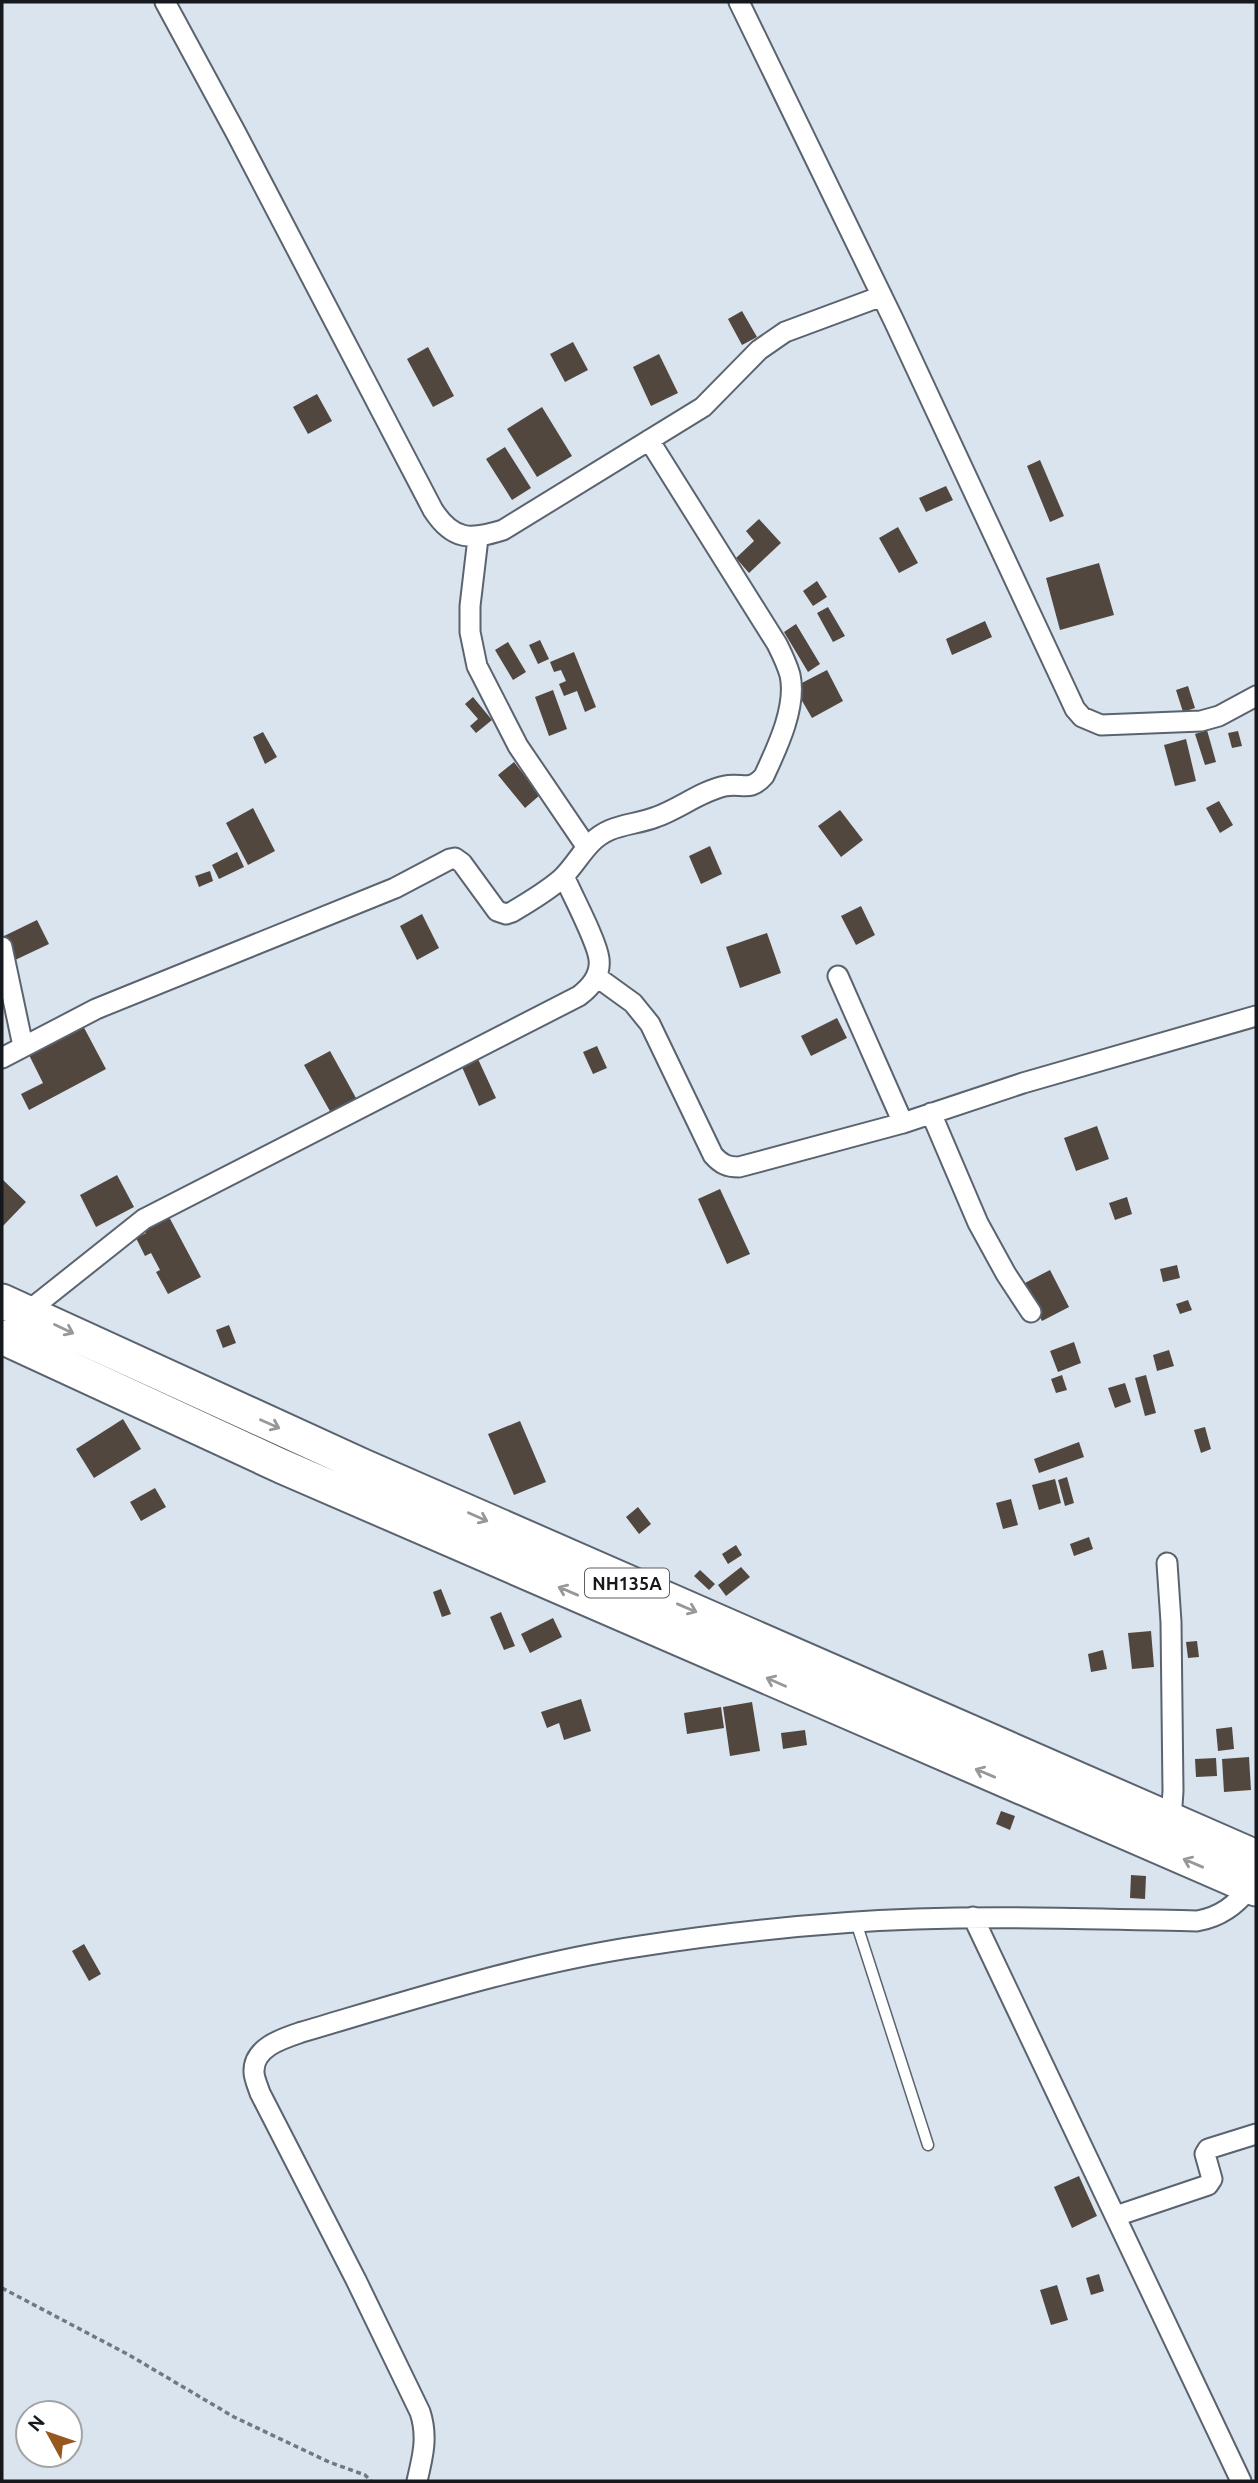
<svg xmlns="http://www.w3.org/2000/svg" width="1258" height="2483" font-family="Ubuntu,sans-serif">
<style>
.building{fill:#52473f}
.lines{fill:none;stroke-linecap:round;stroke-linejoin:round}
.lane-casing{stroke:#5a636e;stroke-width:13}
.street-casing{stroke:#5a636e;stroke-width:23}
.highway-casing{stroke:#5a636e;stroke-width:37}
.path{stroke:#717980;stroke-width:3.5;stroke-dasharray:5 3.5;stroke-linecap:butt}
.lane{stroke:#fff;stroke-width:10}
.street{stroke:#fff;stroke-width:19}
.highway{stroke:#fff;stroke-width:33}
.oneway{stroke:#969899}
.labels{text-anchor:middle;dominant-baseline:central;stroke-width:7;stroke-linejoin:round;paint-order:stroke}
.shield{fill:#fff;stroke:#5b5e61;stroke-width:2}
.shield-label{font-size:18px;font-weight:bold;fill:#15191d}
</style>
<rect width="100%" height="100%" fill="#d9e4ef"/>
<path class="building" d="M742 311 757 337 742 345 728 319Z
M573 342 588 370 565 382 550 354Z
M428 347 454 396 433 407 407 359Z
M659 354 678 393 651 406 633 367Z
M317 394 332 421 308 434 293 407Z
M542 407 572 456 537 477 507 429Z
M505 447 531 488 512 500 486 459Z
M1040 460 1064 516 1050 522 1027 466Z
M946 486 953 500 926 512 919 498Z
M759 519 781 543 749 573 736 558 754 541 746 531Z
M898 527 918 563 899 573 879 538Z
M1099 563 1114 615 1060 630 1046 578Z
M817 581 827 597 813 606 803 591Z
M828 607 845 636 833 642 817 613Z
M985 621 992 637 952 655 946 639Z
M796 624 820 664 808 672 784 632Z
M540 640 549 659 538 664 529 645Z
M508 642 526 672 513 680 495 650Z
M574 652 596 707 585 712 577 691 564 696 559 684 566 681 561 670 554 672 550 662Z
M827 670 843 701 812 718 794 687Z
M1188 686 1195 708 1183 712 1176 690Z
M553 690 567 729 549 736 535 697Z
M473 697 492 720 476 733 470 726 478 719 465 704Z
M1207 730 1216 762 1205 765 1195 734Z
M1238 731 1242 746 1232 748 1228 733Z
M263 732 277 757 265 764 253 737Z
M1186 739 1196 781 1175 786 1164 745Z
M514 762 540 795 525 808 498 775Z
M1219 801 1233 825 1220 833 1206 808Z
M253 808 275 851 248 865 226 823Z
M840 810 863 840 841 857 818 826Z
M710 846 722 874 701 884 689 856Z
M237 852 244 867 219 879 212 865Z
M210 871 213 881 199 887 195 876Z
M861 906 875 935 856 945 841 916Z
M422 914 439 948 417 960 400 926Z
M37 920 49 944 13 961 2 937Z
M767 933 781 973 740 988 726 947Z
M837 1018 847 1038 811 1056 801 1036Z
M81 1022 106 1069 29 1110 21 1094 43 1083 27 1051Z
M597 1046 607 1068 593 1074 583 1052Z
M330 1051 356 1098 331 1113 304 1065Z
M478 1059 496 1098 479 1106 462 1067Z
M1097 1126 1109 1159 1076 1171 1064 1138Z
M117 1175 134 1207 96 1227 80 1195Z
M2 1179 26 1202 2 1227Z
M720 1189 750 1254 727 1264 698 1199Z
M1127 1197 1132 1214 1115 1220 1109 1203Z
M168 1215 201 1277 168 1294 156 1272 160 1270 151 1253 145 1256 136 1238 146 1233 143 1228Z
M1177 1265 1180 1278 1163 1282 1160 1269Z
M1050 1270 1069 1307 1042 1321 1023 1284Z
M1188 1300 1192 1310 1180 1314 1176 1304Z
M229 1325 236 1343 223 1348 216 1330Z
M1074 1342 1081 1363 1058 1372 1050 1351Z
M1169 1350 1174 1366 1157 1371 1153 1355Z
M1062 1375 1067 1390 1056 1393 1051 1379Z
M1146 1375 1156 1413 1145 1416 1135 1378Z
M1125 1383 1131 1402 1115 1408 1108 1388Z
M123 1419 141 1449 94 1478 76 1449Z
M520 1421 546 1482 514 1495 488 1434Z
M1205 1427 1211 1449 1201 1453 1194 1430Z
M1079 1442 1084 1457 1039 1473 1034 1459Z
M1067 1477 1074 1503 1065 1506 1058 1480Z
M1055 1479 1061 1503 1039 1510 1032 1485Z
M155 1488 166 1507 141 1521 130 1502Z
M1011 1499 1018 1525 1003 1529 996 1503Z
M638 1507 651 1524 639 1534 626 1517Z
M1089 1537 1093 1549 1074 1556 1070 1544Z
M736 1545 742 1555 728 1564 722 1554Z
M741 1567 750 1577 726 1596 718 1585Z
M700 1570 715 1584 709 1590 694 1576Z
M441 1589 451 1614 442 1617 433 1592Z
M501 1612 515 1646 504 1650 490 1617Z
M553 1618 562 1637 530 1653 521 1634Z
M1151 1631 1154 1667 1132 1669 1128 1633Z
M1197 1641 1199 1657 1188 1658 1186 1642Z
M1103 1650 1107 1669 1091 1672 1088 1654Z
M581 1699 591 1731 564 1740 559 1723 547 1728 541 1712Z
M752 1702 760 1751 730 1756 723 1707Z
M721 1707 724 1728 687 1734 684 1713Z
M1232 1727 1234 1749 1218 1751 1216 1729Z
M805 1730 807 1745 783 1749 781 1733Z
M1249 1757 1251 1790 1224 1792 1222 1759Z
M1216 1758 1217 1776 1196 1777 1195 1759Z
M1001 1811 1015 1816 1010 1830 996 1824Z
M1131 1875 1146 1876 1145 1899 1130 1898Z
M84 1944 101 1974 89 1981 72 1951Z
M1079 2176 1097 2216 1072 2228 1054 2187Z
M1099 2274 1104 2291 1091 2295 1086 2278Z
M1057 2285 1068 2320 1051 2325 1040 2290Z"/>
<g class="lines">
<defs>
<path id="lane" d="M856 1922 928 2145"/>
<path id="street" d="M165 2 236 133 433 510C453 541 471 540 503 530L703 407 759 350 785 332 882 296
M739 2 894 321 1075 709 1082 717 1101 725 1201 721 1219 716 1256 696
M478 538 470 606V632L477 666 518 746 586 846
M2 947 23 1046
M838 976 903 1123 1023 1083 1256 1016
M597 977 633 1003 650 1024 713 1155C721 1164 727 1167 739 1167L903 1123
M2 1058 96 1009 395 888 450 859 455 858 462 863 497 911 506 914 512 912C529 902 546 892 561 879 579 862 586 840 610 830 624 824 641 823 656 817 679 809 701 791 725 786 742 782 749 793 764 776 777 748 797 707 790 675 787 664 782 654 777 644L649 440
M931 1113 978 1223 1006 1274 1031 1312
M27 1312 144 1219 579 996C591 987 601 975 599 959 597 941 572 895 564 876
M1167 1563 1171 1622 1173 1791 1171 1820
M973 1917 1241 2481
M1116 2216 1208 2185 1212 2179 1205 2154 1208 2149 1256 2134
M417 2481C423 2456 428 2436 420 2412L356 2280 260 2093C258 2087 254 2078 254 2072 253 2047 284 2038 302 2032 414 1999 526 1963 641 1946 732 1932 824 1922 916 1919 1009 1916 1103 1919 1197 1921 1221 1917 1235 1905 1251 1887"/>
<path id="highway" d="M2 1301 363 1466 1256 1857
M2 1337 281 1466 1256 1889"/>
</defs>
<use href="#lane" class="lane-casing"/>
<use href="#street" class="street-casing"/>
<use href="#highway" class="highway-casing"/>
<path class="path" d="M2 2288 129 2355 234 2417 329 2462 365 2475 371 2481"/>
<use href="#lane" class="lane"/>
<use href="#street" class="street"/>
<use href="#highway" class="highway"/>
</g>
<defs><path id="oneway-shaft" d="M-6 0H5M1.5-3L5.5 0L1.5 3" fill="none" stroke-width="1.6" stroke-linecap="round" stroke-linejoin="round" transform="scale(1.75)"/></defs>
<g class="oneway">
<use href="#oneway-shaft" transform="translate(64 1329) rotate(25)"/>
<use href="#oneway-shaft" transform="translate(270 1424) rotate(24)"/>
<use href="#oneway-shaft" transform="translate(478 1517) rotate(24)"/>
<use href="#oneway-shaft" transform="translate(568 1591) rotate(-157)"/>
<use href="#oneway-shaft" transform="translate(687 1608) rotate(23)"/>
<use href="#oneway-shaft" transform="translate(776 1682) rotate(-156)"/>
<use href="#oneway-shaft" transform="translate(985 1773) rotate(-157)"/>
<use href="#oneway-shaft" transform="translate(1193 1863) rotate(-157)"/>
</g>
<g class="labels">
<rect class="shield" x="585" y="1568.5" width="84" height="29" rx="5"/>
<g class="shield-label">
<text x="627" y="1583">NH135A</text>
</g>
</g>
<rect width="1258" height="2483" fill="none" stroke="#15191d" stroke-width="7"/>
<g transform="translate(49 2434) rotate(310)"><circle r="33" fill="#ffffff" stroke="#a1a3a5" stroke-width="2"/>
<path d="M0-5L12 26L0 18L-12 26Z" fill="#97581f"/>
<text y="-10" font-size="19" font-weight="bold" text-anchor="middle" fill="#15191d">N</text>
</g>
</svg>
